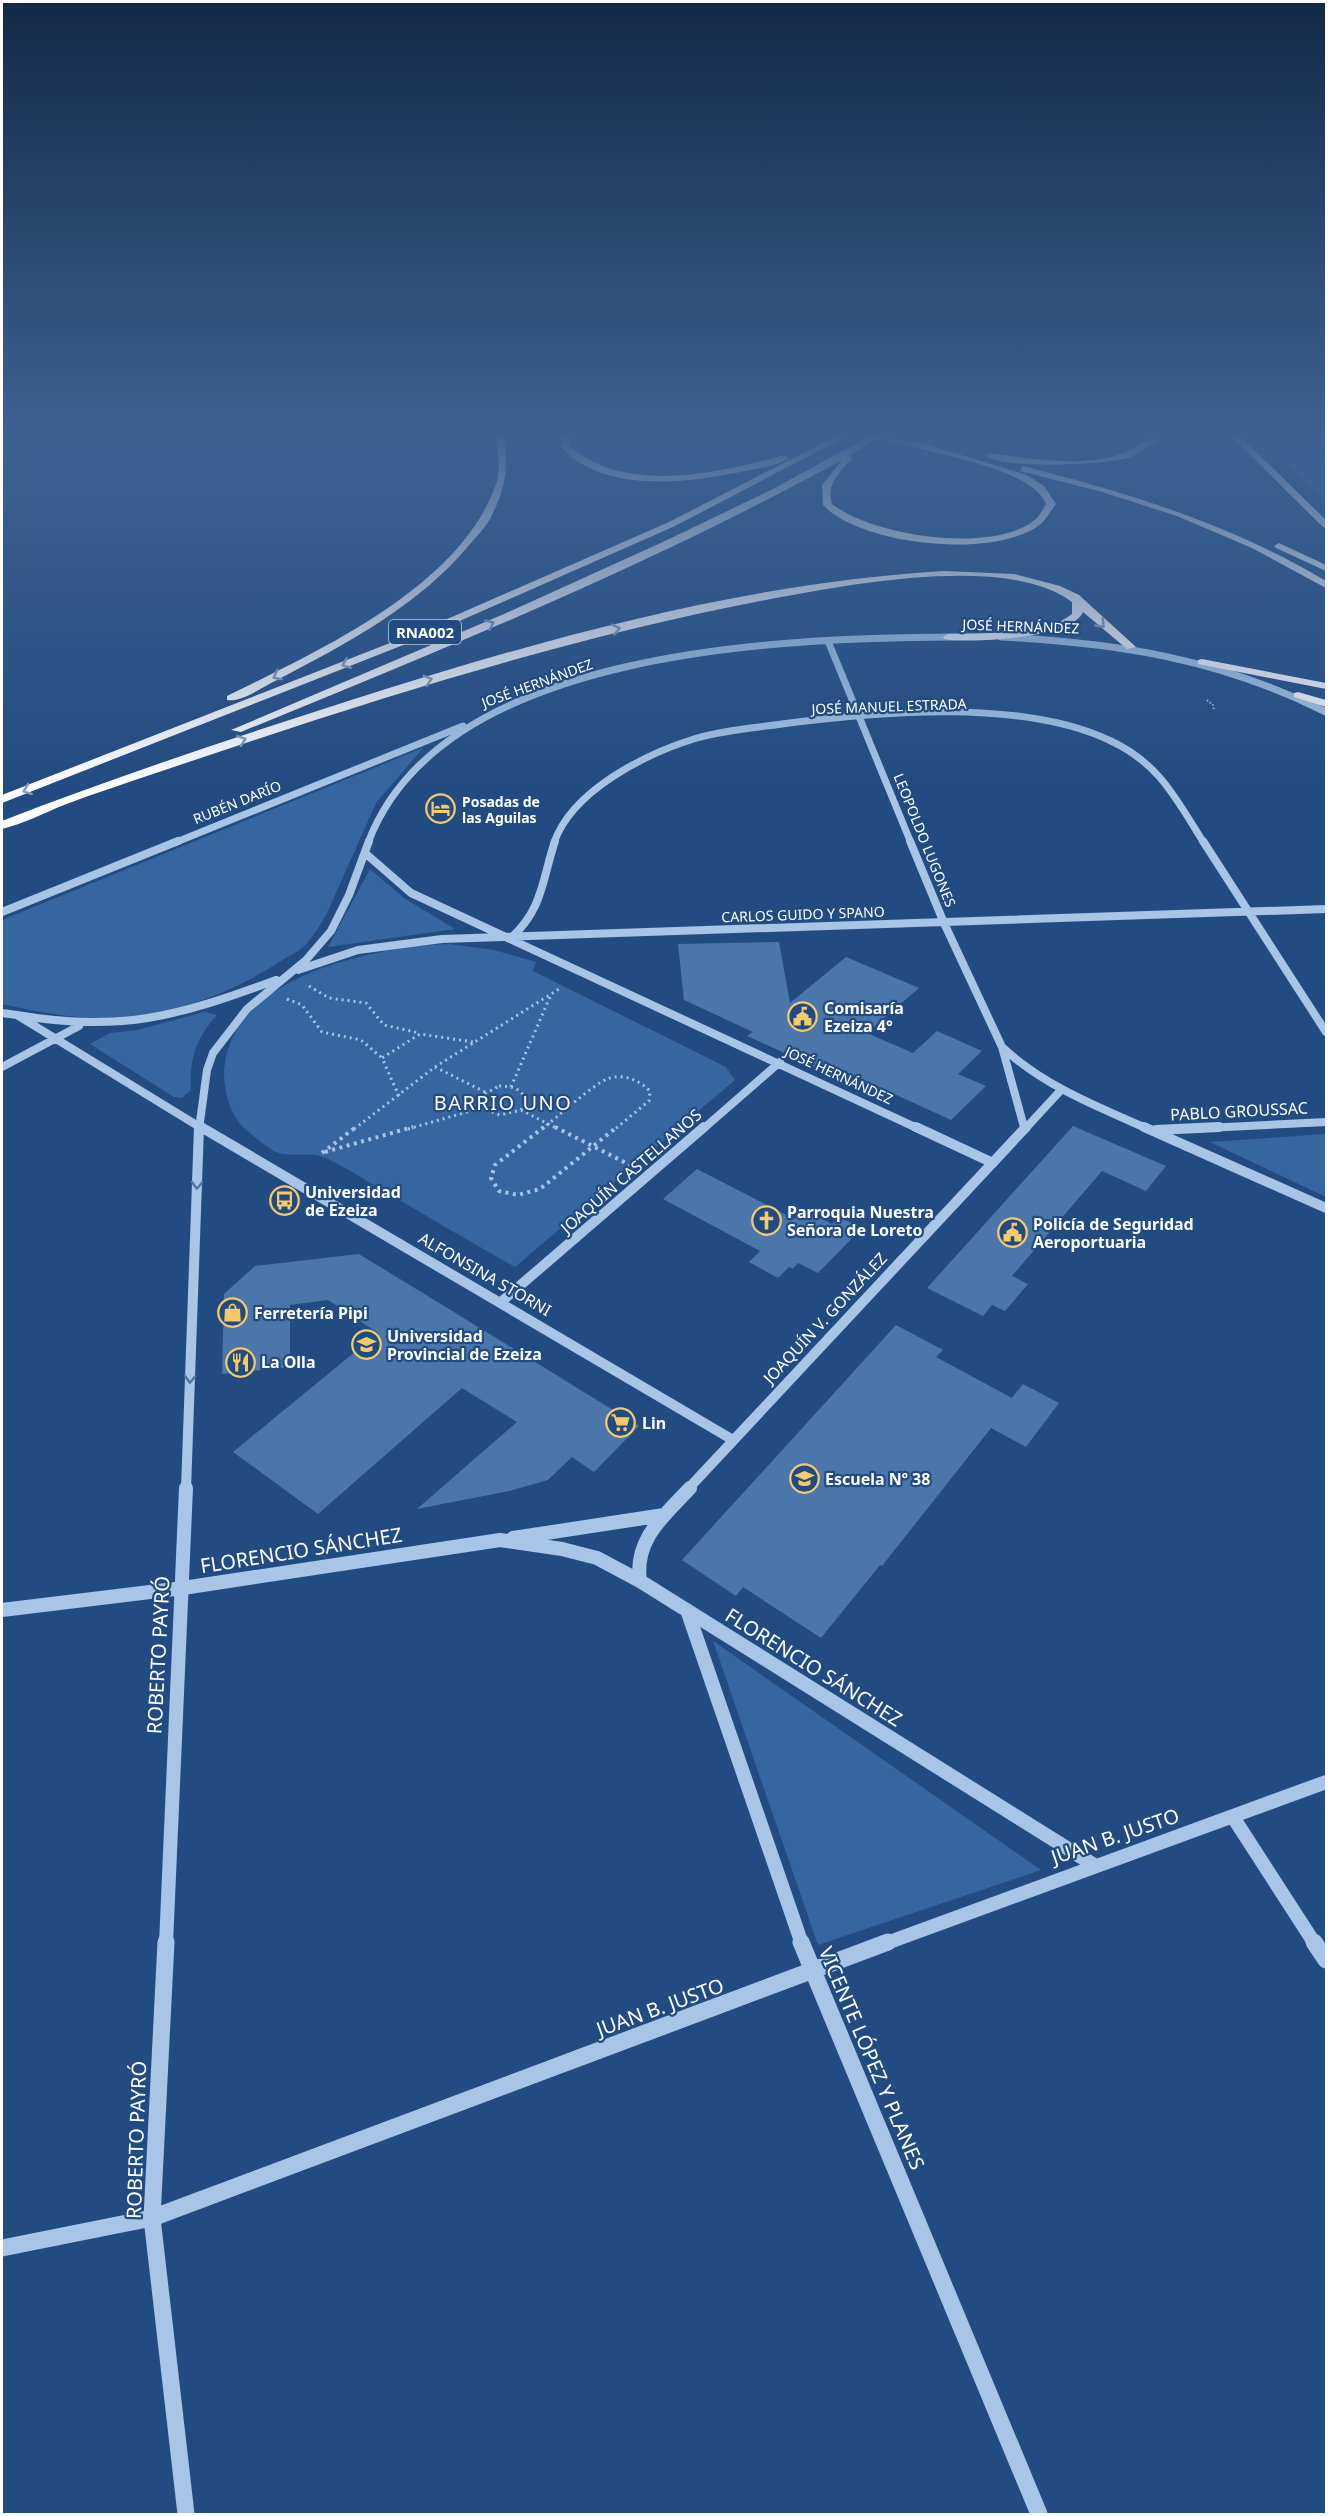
<svg xmlns="http://www.w3.org/2000/svg" width="1328" height="2516" font-family="'Noto Sans',sans-serif">
<style>
.green{fill:#36669f}
.building{fill:#4b76aa}
.lines{fill:none;stroke-linecap:round;stroke-linejoin:round}
.path-far2{stroke:#a8c5e8;stroke-width:2;stroke-dasharray:1.5 2;stroke-linecap:butt}
.path-far1{stroke:#a8c5e8;stroke-width:3;stroke-dasharray:2 4;stroke-linecap:butt}
.path{stroke:#a8c5e8;stroke-width:4;stroke-dasharray:3 4.5;stroke-linecap:butt}
.minor-far5{stroke:#a8c5e8;stroke-width:5}
.minor-far4{stroke:#a8c5e8;stroke-width:7}
.minor-far3{stroke:#a8c5e8;stroke-width:8}
.minor-far2{stroke:#a8c5e8;stroke-width:10}
.minor-far1{stroke:#a8c5e8;stroke-width:14}
.minor{stroke:#a8c5e8;stroke-width:17}
.highway{fill:#fff;fill-rule:evenodd}
.oneway{stroke:#859dba}
.oneway2{stroke:#5176a5}
.labels{text-anchor:middle;dominant-baseline:central;stroke-width:4.5;stroke-linejoin:round;paint-order:stroke}
.far-street-label{font-size:14px;fill:#fff;stroke:#224c81}
.far-poi-label{font-size:14px;font-weight:bold;fill:#fff;stroke:#224c81;text-anchor:start}
.shield{fill:#224c81;stroke:#bdc9d9;stroke-width:1.5}
.shield-label{font-size:15px;font-weight:bold;fill:#fff}
.poi-label{font-size:16px;font-weight:bold;fill:#fff;stroke:#224c81;text-anchor:start}
.street-label{font-size:16px;fill:#fff;stroke:#224c81}
.quarter-label{font-size:20px;letter-spacing:1.5px;fill:#fff;stroke:#224c81}
.near-street-label{font-size:20px;fill:#fff;stroke:#224c81}
</style>
<rect width="100%" height="100%" fill="#224c81"/>
<path class="green" d="M1255 435H1326V499Z
M423 748 376 803 327 913C320 925 313 938 303 947 298 952 290 955 284 959 230 995 162 1020 97 1018 64 1017 33 1011 2 1004V920Z
M370 869 404 898 455 929 328 947Z
M449 944 494 950 536 962 533 971 726 1067 735 1080 515 1267C473 1243 431 1219 389 1194 368 1182 347 1168 326 1158 311 1151 291 1158 276 1152 266 1147 252 1135 243 1127 230 1114 224 1091 224 1073 228 976 373 947 449 944Z
M204 1012 217 1015C196 1038 189 1060 191 1090L182 1098 174 1097 90 1044 110 1033 138 1030Z
M1326 1134V1197L1210 1142Z
M713 1641 1041 1870 818 1945Z"/>
<path class="building" d="M779 942 790 1003 846 957 919 988 867 1033 913 1053 937 1031 982 1051 958 1074 986 1086 951 1120 827 1063 822 1070 747 1036 753 1032 684 1000 678 944Z
M1073 1126 1166 1166 1146 1191 1102 1171 1012 1276 1028 1284 1005 1311 992 1305 983 1316 927 1288Z
M697 1169 794 1219 804 1209 832 1224 839 1217 862 1228 818 1273 798 1263 793 1269 789 1267 778 1278 749 1262 760 1251 663 1199Z
M359 1254 462 1317 639 1426 594 1472 572 1457 548 1480 509 1491 417 1509 517 1422 462 1388 318 1514 233 1452 378 1333 328 1300 290 1305V1367L222 1374 224 1294 255 1266Z
M896 1325 943 1350 936 1357 1012 1398 1023 1384 1059 1403 1026 1447 991 1428 882 1566 880 1565 821 1638 743 1587 736 1596 682 1560Z"/>
<g class="lines">
<path class="path-far2" d="M1207 700 1213 705 1214 711"/>
<path class="path-far1" d="M309 986 329 998 366 1003 384 1025 419 1033
M287 999 302 1005 322 1032 361 1040 382 1058
M435 1067 485 1092
M499 1086C511 1086 521 1088 526 1100L521 1110 500 1115 481 1108V1096Z
M511 1087 550 997
M399 1096 382 1058 420 1034 473 1042
M521 1110 558 1129
M354 1129 435 1067 559 989
M408 1129 481 1108
M542 1129C556 1118 594 1084 607 1079 623 1073 639 1080 650 1091L649 1101 615 1129"/>
<path class="path" d="M544 1127 495 1165 491 1178 499 1191 518 1195 540 1189 617 1127
M555 1127 630 1165
M325 1152 413 1127
M322 1153 356 1127"/>
<path class="minor-far5" d="M868 435 922 446"/>
<path class="minor-far4" d="M1001 637C1118 643 1220 659 1326 712
M828 641 911 843
M174 843 463 726
M368 843C441 648 782 638 955 637
M554 843C572 790 647 753 697 738 724 730 753 728 782 724 877 712 1022 698 1111 741 1160 764 1176 799 1204 843"/>
<path class="minor-far3" d="M910 841 944 923 1002 1047C1044 1086 1096 1106 1148 1129
M1203 841 1326 1032
M365 853 411 893 919 1129
M2 912 178 841
M511 938C543 909 542 880 555 841
M298 970 358 950 442 939 1326 909
M2 1013 17 1015 203 1129
M17 1015C121 1033 179 1016 276 980
M1002 1047 1024 1127
M2 1067 79 1026
M199 1129 207 1070 213 1053 247 1009 306 960 331 931 349 895 369 841
M703 1129 780 1062
M1025 1129 1061 1090
M1187 1129 1326 1122"/>
<path class="minor-far2" d="M201 1127 733 1440
M916 1127 993 1163
M1144 1127 1326 1208
M1156 1130 1219 1127
M501 1302 704 1127
M186 1489 199 1127
M688 1489 1026 1127"/>
<path class="minor-far1" d="M513 1538 664 1515
M640 1581C634 1539 664 1516 690 1488
M2 1610 183 1588 500 1540 562 1549 597 1558 640 1581 1094 1865
M687 1610 802 1944
M1233 1817 1315 1944
M166 1944 186 1488
M884 1944 1326 1782"/>
<path class="minor" d="M166 1942 152 2218 186 2514
M801 1942 1039 2514
M1314 1942 1326 1960
M2 2248 152 2218 888 1942"/>
<path class="highway" d="M497 435H505C507 472 507 485 490 519 485 528 477 536 470 544 420 605 346 644 277 680 264 686 241 703 227 700V696C320 650 463 586 497 481 501 468 497 449 497 435Z
M563 435H571L569 446C626 495 719 473 785 455L789 458C778 466 759 468 745 471 689 483 603 494 561 447Z
M838 435H849L675 526 421 638 2 803V795L413 634 669 522Z
M872 435H882L849 456 852 458C840 473 826 483 832 504 873 536 993 555 1036 519 1040 515 1043 509 1046 504 1033 471 952 458 919 448L922 443 1027 475 1044 486 1056 504C1051 510 1047 518 1042 523 999 560 861 546 823 505L822 485 842 460C649 566 444 649 241 732L231 730 504 614 665 541 771 490Z
M1152 435H1161C1151 446 1141 454 1127 458 1102 465 1005 469 985 456L989 453C1039 460 1113 474 1152 435Z
M1230 435H1239L1326 520V528L1323 527Z
M1023 466C1130 493 1232 525 1326 581V588L1252 548 1177 516 1099 491 1020 471Z
M1279 543 1326 565V571L1276 548 1274 546Z
M944 571 1014 574 1060 586 1079 595 1136 647 1127 649 1083 612C1073 638 970 644 944 639L943 637 948 634C984 632 1044 637 1072 614V602C1009 555 860 583 787 596 572 635 366 702 159 772 127 783 95 793 64 805 44 813 23 824 2 829V821C115 777 230 739 345 702 539 640 740 583 944 571Z
M1202 659 1326 683V689L1198 664V660Z
M1298 692 1326 700V707L1294 697V693Z"/>
</g>
<defs><path id="oneway-chevron" d="M-2-3.5L2.5 0L-2 3.5" fill="none" stroke-width="1.6" stroke-linecap="round" stroke-linejoin="round" transform="scale(1.5)"/></defs>
<g class="oneway">
<use href="#oneway-chevron" transform="translate(490 624) rotate(-24)"/>
<use href="#oneway-chevron" transform="translate(1101 624) rotate(46)"/>
<use href="#oneway-chevron" transform="translate(616 629) rotate(-13)"/>
<use href="#oneway-chevron" transform="translate(346 664) rotate(158)"/>
<use href="#oneway-chevron" transform="translate(277 676) rotate(153)"/>
<use href="#oneway-chevron" transform="translate(428 680) rotate(-17)"/>
<use href="#oneway-chevron" transform="translate(242 740) rotate(-19)"/>
<use href="#oneway-chevron" transform="translate(27 790) rotate(160)"/>
</g>
<g class="oneway2">
<use href="#oneway-chevron" transform="translate(197 1185) rotate(92)"/>
<use href="#oneway-chevron" transform="translate(190 1379) rotate(92)"/>
</g>
<linearGradient id="sky" x2="0" y2="1"><stop stop-color="#132a47"/><stop offset="0.55" stop-color="#3e6192"/><stop offset="1" stop-color="#3e6192" stop-opacity="0"/></linearGradient>
<rect width="1328" height="788" fill="url(#sky)"/>
<defs>
<symbol id="hotel-ring" viewBox="-11 -11 22 22"><circle r="9.5" fill="#224c81" stroke="#f4cb6a" stroke-width="1.5"/><path d="M-6-4.5h1.5V1H6V5H4.5V3h-9V5H-6ZM-4 0a1.8 1.8 0 1 1 3.6 0ZM.5 0V-2.5h3Q6-2.5 6 0Z" fill="#f4cb6a"/></symbol>
<symbol id="civic-ring" viewBox="-11 -11 22 22"><circle r="9.5" fill="#224c81" stroke="#f4cb6a" stroke-width="1.5"/><path d="M-.6-6.5H3V-4.5H.6V-3L4-1V1h2V6H-6V1h2V-1L-.6-3ZM-1.2 2.5V6h2.4V2.5Z" fill="#f4cb6a"/></symbol>
<symbol id="bus-ring" viewBox="-11 -11 22 22"><circle r="9.5" fill="#224c81" stroke="#f4cb6a" stroke-width="1.5"/><path d="M-5-6H5V4H4V6H2V4H-2V6H-4V4H-5ZM-3.5-4V0h7V-4ZM-3.5 1.2v1.5H-2V1.2ZM2 1.2v1.5H3.5V1.2Z" fill="#f4cb6a"/></symbol>
<symbol id="church-ring" viewBox="-11 -11 22 22"><circle r="9.5" fill="#224c81" stroke="#f4cb6a" stroke-width="1.5"/><path d="M-1.2-6h2.4v3.5h3.3v2.4h-3.3V6h-2.4V-.1h-3.3v-2.4h3.3Z" fill="#f4cb6a"/></symbol>
<symbol id="shop-ring" viewBox="-11 -11 22 22"><circle r="9.5" fill="#224c81" stroke="#f4cb6a" stroke-width="1.5"/><path d="M-5-2.5h2.3a2.7 3.5 0 0 1 5.4 0H5L5.5 6h-11ZM-1.5-2.5h3a1.5 2.3 0 0 0-3 0Z" fill="#f4cb6a"/></symbol>
<symbol id="university-ring" viewBox="-11 -11 22 22"><circle r="9.5" fill="#224c81" stroke="#f4cb6a" stroke-width="1.5"/><path d="M0-5L7-2L0 1L-7-2ZM-4 1L0 2.5L4 1V4Q0 6-4 4Z" fill="#f4cb6a"/></symbol>
<symbol id="restaurant-ring" viewBox="-11 -11 22 22"><circle r="9.5" fill="#224c81" stroke="#f4cb6a" stroke-width="1.5"/><path d="M-5-6h1v4h1v-4h1v4h1v-4h1v5L-1.5 .5V6h-2V.5L-5-1ZM5-6V6H3V1.5H1.5Q1.5-4 5-6Z" fill="#f4cb6a"/></symbol>
<symbol id="supermarket-ring" viewBox="-11 -11 22 22"><circle r="9.5" fill="#224c81" stroke="#f4cb6a" stroke-width="1.5"/><path d="M-6-5.5h2.5l.6 2H6L4.5 2H-2.5L-4.4-4H-6ZM-1.5 3.2a1.3 1.3 0 1 0 .1 0ZM3 3.2a1.3 1.3 0 1 0 .1 0Z" fill="#f4cb6a"/></symbol>
<symbol id="school-ring" viewBox="-11 -11 22 22"><circle r="9.5" fill="#224c81" stroke="#f4cb6a" stroke-width="1.5"/><path d="M0-5L7-2L0 1L-7-2ZM-4 1L0 2.5L4 1V4Q0 6-4 4Z" fill="#f4cb6a"/></symbol>
</defs>
<g fill-rule="evenodd">
<use href="#hotel-ring" x="424" y="792" width="33" height="33"/>
<use href="#civic-ring" x="786" y="1000" width="33" height="33"/>
<use href="#bus-ring" x="268" y="1184" width="33" height="33"/>
<use href="#church-ring" x="750" y="1204" width="33" height="33"/>
<use href="#civic-ring" x="996" y="1216" width="33" height="33"/>
<use href="#shop-ring" x="216" y="1296" width="33" height="33"/>
<use href="#university-ring" x="350" y="1328" width="33" height="33"/>
<use href="#restaurant-ring" x="224" y="1346" width="33" height="33"/>
<use href="#supermarket-ring" x="604" y="1406" width="33" height="33"/>
<use href="#school-ring" x="788" y="1462" width="33" height="33"/>
</g>
<g class="labels">
<g class="far-street-label">
<text transform="translate(1021 626) rotate(2)">JOSÉ HERNÁNDEZ</text>
<text transform="translate(537 683) rotate(-20)">JOSÉ HERNÁNDEZ</text>
<text transform="translate(889 706) rotate(-2)">JOSÉ MANUEL ESTRADA</text>
<text transform="translate(237 802) rotate(-22)">RUBÉN DARÍO</text>
<text transform="translate(925 840) rotate(68)">LEOPOLDO LUGONES</text>
<text transform="translate(803 914) rotate(-2)">CARLOS GUIDO Y SPANO</text>
<text transform="translate(839 1075) rotate(25)">JOSÉ HERNÁNDEZ</text>
</g>
<g class="far-poi-label">
<text x="462" y="801">Posadas de<tspan x="462" dy="16">las Aguilas</tspan></text>
</g>
<rect class="shield" x="389" y="620" width="72" height="24" rx="4.5"/>
<g class="shield-label">
<text x="425" y="632">RNA002</text>
</g>
<g class="poi-label">
<text x="824" y="1008">Comisaría<tspan x="824" dy="18">Ezeiza 4°</tspan></text>
<text x="305" y="1192">Universidad<tspan x="305" dy="18">de Ezeiza</tspan></text>
<text x="787" y="1212">Parroquia Nuestra<tspan x="787" dy="18">Señora de Loreto</tspan></text>
<text x="1033" y="1224">Policía de Seguridad<tspan x="1033" dy="18">Aeroportuaria</tspan></text>
<text x="254" y="1313">Ferretería Pipi</text>
<text x="387" y="1336">Universidad<tspan x="387" dy="18">Provincial de Ezeiza</tspan></text>
<text x="261" y="1362">La Olla</text>
<text x="642" y="1423">Lin</text>
<text x="825" y="1479">Escuela Nº 38</text>
</g>
<g class="street-label">
<text transform="translate(1239 1111) rotate(-3)">PABLO GROUSSAC</text>
<text transform="translate(631 1171) rotate(-41)">JOAQUÍN CASTELLANOS</text>
<text transform="translate(485 1274) rotate(30)">ALFONSINA STORNI</text>
<text transform="translate(825 1318) rotate(-47)">JOAQUÍN V. GONZÁLEZ</text>
</g>
<g class="quarter-label">
<text x="503" y="1102">BARRIO UNO</text>
</g>
<g class="near-street-label">
<text transform="translate(301 1550) rotate(-9)">FLORENCIO SÁNCHEZ</text>
<text transform="translate(158 1655) rotate(-87)">ROBERTO PAYRÓ</text>
<text transform="translate(814 1667) rotate(32)">FLORENCIO SÁNCHEZ</text>
<text transform="translate(1115 1836) rotate(-19)">JUAN B. JUSTO</text>
<text transform="translate(660 2007) rotate(-20)">JUAN B. JUSTO</text>
<text transform="translate(872 2058) rotate(67)">VICENTE LÓPEZ Y PLANES</text>
<text transform="translate(136 2140) rotate(-88)">ROBERTO PAYRÓ</text>
</g>
</g>
<rect width="1328" height="2516" fill="none" stroke="#ffffff" stroke-width="6"/>
</svg>
